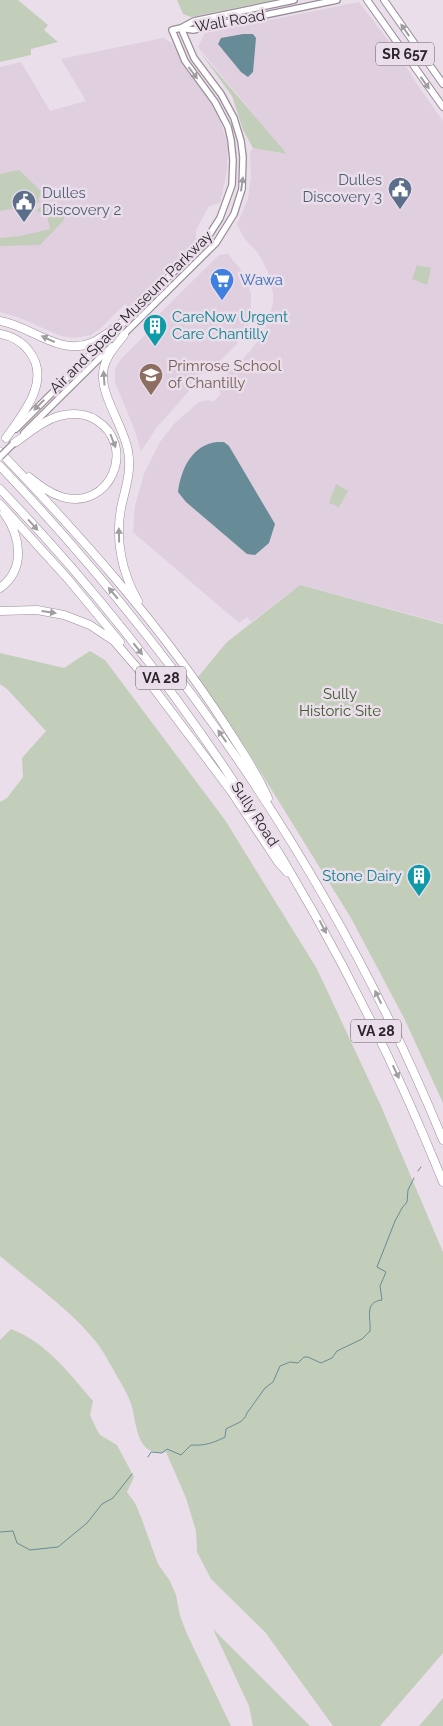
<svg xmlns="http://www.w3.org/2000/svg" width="443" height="1726" font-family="Raleway,sans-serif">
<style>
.built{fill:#dfcfdf}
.green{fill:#c2ceba}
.water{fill:#688c97}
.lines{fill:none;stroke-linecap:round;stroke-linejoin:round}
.stream{stroke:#688c97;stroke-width:1}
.secondary-casing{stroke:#998e99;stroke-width:8}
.primary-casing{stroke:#998e99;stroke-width:8}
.highway-casing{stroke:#998e99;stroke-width:9}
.secondary{stroke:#fff;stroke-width:5.5}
.primary{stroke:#fff;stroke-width:6}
.highway{stroke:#fff;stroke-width:8}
.secondary-bridge-casing{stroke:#998e99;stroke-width:8;stroke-linecap:butt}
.secondary-bridge{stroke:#fff;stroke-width:5.5}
.oneway{fill:#9f9d9f}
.labels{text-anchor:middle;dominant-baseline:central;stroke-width:5;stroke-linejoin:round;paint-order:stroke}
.shield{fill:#eadeea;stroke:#645d64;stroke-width:1}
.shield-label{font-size:14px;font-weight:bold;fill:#2a262a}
.street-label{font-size:15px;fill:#2a262a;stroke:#eadeea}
.service-label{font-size:15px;fill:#4e5e75;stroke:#eadeea;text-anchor:end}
.shop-label{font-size:15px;fill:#366cbe;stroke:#eadeea;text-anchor:start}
.culture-label{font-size:15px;fill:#0d838f;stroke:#eadeea;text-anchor:start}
.education-label{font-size:15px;fill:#785e54;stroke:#eadeea;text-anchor:start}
.park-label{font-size:15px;fill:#425b2f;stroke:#eadeea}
</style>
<rect width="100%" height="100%" fill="#eadeea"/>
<path class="built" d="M359 2 400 56 420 89 443 121V623L300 585 251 622 247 617 239 623 133 532 135 506 144 474 160 442 175 423 199 402 208 400 213 402 221 394 219 390 220 381 250 351 262 336 268 322 273 303V293L268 272 258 253 244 238 237 224 248 199 251 176 250 152 253 148 286 154 198 47 205 33Z
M163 38 172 43 187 71 211 102 221 123 228 144 227 170 220 203 209 206 196 230V241L130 309 125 304 101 328 91 335 74 338 61 336 20 318 0 312V67L21 62 50 111 86 101 61 59Z
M228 254 243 273 251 293V317L246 331 236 345 210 371 195 376 192 382 190 390 157 427 141 451 135 431 115 382V369L121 359 152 328 149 324 219 255Z"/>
<path class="green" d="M0 0H18L48 25 44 30 58 42 31 49V55L0 62Z
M177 0H274L191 17 183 14Z
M200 52 287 154 253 148 243 130 232 96Z
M19 170 41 191 40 192 42 194 38 199 40 201 36 205 0 211V174Z
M50 203 54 204 65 215 63 221 40 245 0 246V238L20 236 50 229 47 216H44L43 212H37V210L43 204 46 207Z
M417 265 431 268 427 285 412 279Z
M336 484 348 491 339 507 329 503Z
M300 585 443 624V1103L404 1018 351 918 247 750 197 678 227 642Z
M90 651 105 660 225 820 317 969 381 1106 443 1252V1653L380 1726H333L265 1632 211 1579 197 1552 196 1531 186 1498 166 1452C137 1457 137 1427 132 1407 130 1399 125 1390 121 1383 113 1370 106 1355 97 1343 70 1309 33 1284 0 1256V802L7 798 23 777 22 758 46 731 7 689 0 684V653L64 668Z
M11 1329C46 1342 70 1374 93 1401L90 1415 96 1428 100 1435 117 1445 134 1477 127 1492 135 1503 141 1517 158 1564 170 1581 176 1595 180 1616 187 1634 231 1726H0V1340Z
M213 1629 310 1726H253L249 1706Z
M443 1698V1726H419Z"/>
<path class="water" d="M243 34H253L256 38 253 72 248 77 241 72 218 44 221 38Z
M217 442H224L229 446 275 524 269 543 255 555 247 554 186 502 178 492C181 469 192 445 217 442Z"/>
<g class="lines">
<path class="stream" d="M418 1171 421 1167
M148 1457 151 1452 162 1453 167 1449 181 1455 191 1445C203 1446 214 1443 225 1437L226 1429C234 1424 244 1423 247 1413L265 1388 273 1382 280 1366 290 1362 298 1363 304 1357H308L321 1363 332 1358 337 1351 362 1339 370 1331C371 1317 364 1302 382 1300L380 1286 386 1272 377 1267 395 1221 402 1208 407 1202 408 1190 414 1178
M0 1532 13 1531 17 1543 30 1550 58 1547 87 1523 102 1504 113 1498 132 1474"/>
<defs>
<path id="secondary" d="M181 28 194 21 294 0
M120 325 206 240 220 218 232 185 233 160 231 140 228 127 215 102 185 61 172 30 181 28 193 30 337 0
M122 336 216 243 234 214 242 189 243 157 241 141 234 118 221 94 194 58 181 28
M16 429 110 335
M24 433 112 346"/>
<path id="primary" d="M367 0 443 107
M384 0 443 84"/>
<path id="highway" d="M0 321C31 326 59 356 91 343 103 338 113 329 123 322
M0 334C12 336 22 342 29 351 52 380 23 414 6 438
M124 335C115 347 103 359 103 375 102 398 124 427 128 451 132 471 125 489 121 508 115 540 122 573 138 601
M13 444C28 434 42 421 59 416 72 413 85 413 96 420 138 446 110 511 62 497 49 493 39 485 29 477
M0 452C82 537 162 627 226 726 241 750 257 772 268 798
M0 466C187 663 340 888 443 1140
M0 489C193 690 339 925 443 1182
M0 504 68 579 120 642
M0 588C26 569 21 537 4 513
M0 611 37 610 64 615 90 625 114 641 146 678 231 791 278 862 287 872"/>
</defs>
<use href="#secondary" class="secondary-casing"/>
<use href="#primary" class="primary-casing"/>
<use href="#highway" class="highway-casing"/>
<use href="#secondary" class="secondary"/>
<use href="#primary" class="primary"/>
<use href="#highway" class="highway"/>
<defs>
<path id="secondary-bridge" d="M0 457 13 444"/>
</defs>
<use href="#secondary-bridge" class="secondary-bridge-casing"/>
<use href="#secondary-bridge" class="secondary-bridge"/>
</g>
<defs><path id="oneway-solid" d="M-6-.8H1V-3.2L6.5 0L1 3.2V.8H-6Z" transform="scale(1.25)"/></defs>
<g class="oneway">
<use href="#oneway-solid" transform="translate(405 30) rotate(-125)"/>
<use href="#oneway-solid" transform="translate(193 73) rotate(53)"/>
<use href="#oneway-solid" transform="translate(425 83) rotate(54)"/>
<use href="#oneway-solid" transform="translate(242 184) rotate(-82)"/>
<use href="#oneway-solid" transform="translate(48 339) rotate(-155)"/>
<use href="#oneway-solid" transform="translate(104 378) rotate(-94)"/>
<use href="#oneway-solid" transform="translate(39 405) rotate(135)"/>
<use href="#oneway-solid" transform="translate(113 441) rotate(69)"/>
<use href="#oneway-solid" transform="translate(33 525) rotate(48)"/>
<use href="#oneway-solid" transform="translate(119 535) rotate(-91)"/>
<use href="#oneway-solid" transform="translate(113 593) rotate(-130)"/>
<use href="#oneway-solid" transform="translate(49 612) rotate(8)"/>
<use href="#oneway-solid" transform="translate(138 649) rotate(52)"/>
<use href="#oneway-solid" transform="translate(222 736) rotate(-125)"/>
<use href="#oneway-solid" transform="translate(323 927) rotate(62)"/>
<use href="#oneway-solid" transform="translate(378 997) rotate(-116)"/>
<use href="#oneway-solid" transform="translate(396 1072) rotate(65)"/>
</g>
<defs>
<symbol id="civic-pin" viewBox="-11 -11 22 30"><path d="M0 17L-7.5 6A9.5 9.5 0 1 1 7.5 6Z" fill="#5c6f8a" stroke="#eadeea"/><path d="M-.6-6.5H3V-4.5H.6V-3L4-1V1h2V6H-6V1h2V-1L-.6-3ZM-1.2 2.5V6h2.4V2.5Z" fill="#fff"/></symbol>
<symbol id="supermarket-pin" viewBox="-11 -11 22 30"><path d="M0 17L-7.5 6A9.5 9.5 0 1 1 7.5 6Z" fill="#3f7fe0" stroke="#eadeea"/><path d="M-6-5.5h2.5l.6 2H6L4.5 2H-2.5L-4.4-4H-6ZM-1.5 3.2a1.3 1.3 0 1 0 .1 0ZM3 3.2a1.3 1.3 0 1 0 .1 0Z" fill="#fff"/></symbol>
<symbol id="building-pin" viewBox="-11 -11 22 30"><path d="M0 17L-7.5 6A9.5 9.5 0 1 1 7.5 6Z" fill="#0f9aa8" stroke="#eadeea"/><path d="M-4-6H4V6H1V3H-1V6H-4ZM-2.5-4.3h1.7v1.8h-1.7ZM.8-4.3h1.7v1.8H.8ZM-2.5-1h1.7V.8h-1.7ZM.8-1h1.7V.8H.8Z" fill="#fff"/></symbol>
<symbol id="school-pin" viewBox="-11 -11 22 30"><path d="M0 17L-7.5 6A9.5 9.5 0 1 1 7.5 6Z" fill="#8d6e63" stroke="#eadeea"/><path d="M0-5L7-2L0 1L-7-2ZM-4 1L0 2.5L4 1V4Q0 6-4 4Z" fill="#fff"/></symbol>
</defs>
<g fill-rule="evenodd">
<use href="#civic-pin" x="386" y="175" width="28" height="38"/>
<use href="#civic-pin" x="10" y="188" width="28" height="38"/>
<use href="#supermarket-pin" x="208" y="266" width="28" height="38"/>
<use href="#building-pin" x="141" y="312" width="28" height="38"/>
<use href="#school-pin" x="137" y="361" width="28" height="38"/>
<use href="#building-pin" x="405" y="862" width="28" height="38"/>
</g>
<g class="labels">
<g class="shield">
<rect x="376" y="42.5" width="58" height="23" rx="4"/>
<rect x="136" y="666.5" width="50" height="23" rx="4"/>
<rect x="351" y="1019.5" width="50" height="23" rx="4"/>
</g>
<g class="shield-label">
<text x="405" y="54">SR 657</text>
<text x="161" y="678">VA 28</text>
<text x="376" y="1031">VA 28</text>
</g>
<g class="street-label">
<text transform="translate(230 21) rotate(-10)">Wall Road</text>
<text transform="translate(131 312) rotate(-45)">Air and Space Museum Parkway</text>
<text transform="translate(255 814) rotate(57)">Sully Road</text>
</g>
<g class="service-label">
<text x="382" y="180">Dulles<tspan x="382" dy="17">Discovery 3</tspan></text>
<text x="42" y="193" text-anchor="start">Dulles<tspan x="42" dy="17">Discovery 2</tspan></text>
</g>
<g class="shop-label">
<text x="240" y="280">Wawa</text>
</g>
<g class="culture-label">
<text x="172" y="317">CareNow Urgent<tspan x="172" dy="17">Care Chantilly</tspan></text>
<text x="402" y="876" text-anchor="end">Stone Dairy</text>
</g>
<g class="education-label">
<text x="168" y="366">Primrose School<tspan x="168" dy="17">of Chantilly</tspan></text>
</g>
<g class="park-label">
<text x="340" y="694">Sully<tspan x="340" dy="17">Historic Site</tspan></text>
</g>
</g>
</svg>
